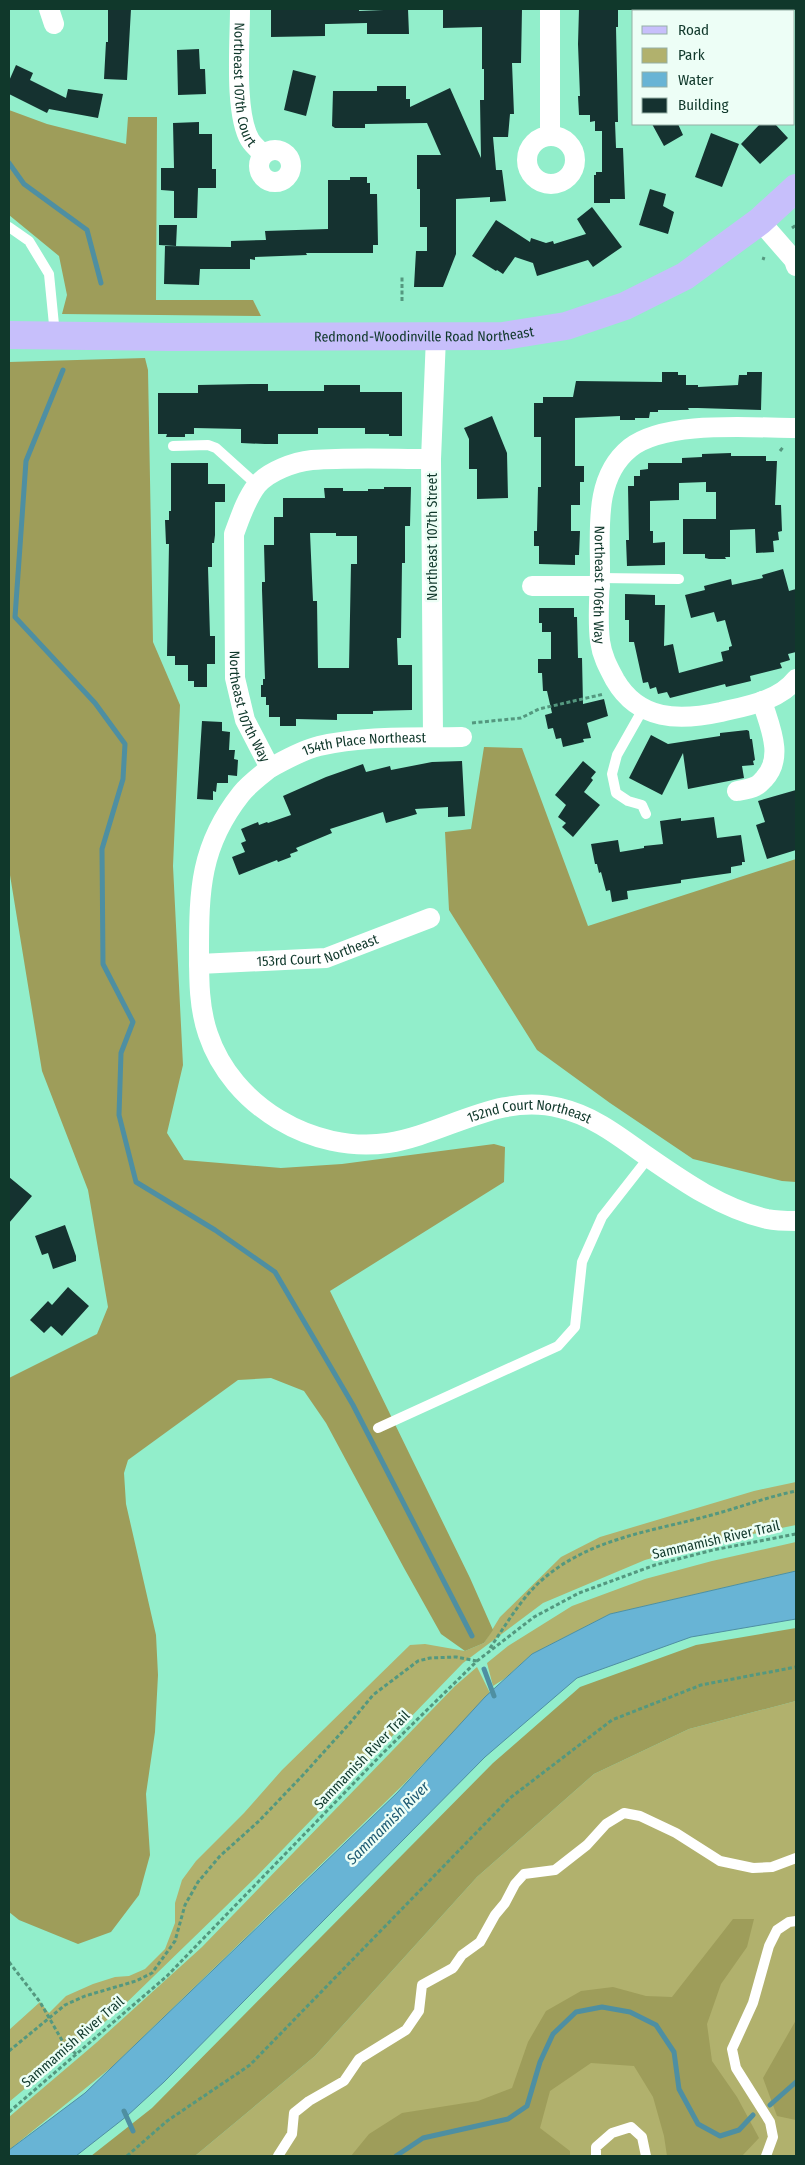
<svg xmlns="http://www.w3.org/2000/svg" width="805" height="2165" font-family="'Fira Sans Condensed',sans-serif">
<style>
.green{fill:#b1b16d}
.forest{fill:#9e9d5a}
.water{fill:#68b4d5;stroke:#4e8fa2}
.lines{fill:none;stroke-linecap:round;stroke-linejoin:round}
.stream{stroke:#4e8fa2;stroke-width:5}
.building{fill:#153230;fill-rule:evenodd}
.path{stroke:#54987f;stroke-width:3;stroke-dasharray:4 2.5;stroke-linecap:butt}
.service{stroke:#fff;stroke-width:10}
.minor{stroke:#fff;stroke-width:20}
.primary{stroke:#c7bffb;stroke-width:28}
.labels{text-anchor:middle;dominant-baseline:central;stroke-width:5;stroke-linejoin:round;paint-order:stroke}
.street-label{font-size:14px;fill:#10382b;stroke:#edfef6}
.water-label{font-size:15px;font-style:italic;fill:#1d5971;stroke:#edfef6}
</style>
<rect width="100%" height="100%" fill="#92eecb"/>
<path class="green" d="M796 1482V1525L695 1546 645 1560 543 1603 463 1663 256 1877 119 2010 9 2102V2030L40 2002 49 2013 66 1996 93 1984 115 1977 129 1976 145 1969 165 1949 175 1923V1903L182 1880 196 1861 244 1813 282 1770 410 1645 425 1644 465 1651 484 1643 500 1617 561 1557 600 1537 754 1491Z
M796 1542V1571L610 1614 532 1654 504 1679 493 1686 487 1663 508 1646 572 1606 645 1579 712 1561Z
M477 1667 490 1693 405 1783 113 2066 9 2150V2117L96 2043 202 1947 455 1686Z
M796 1701V2156H195L315 2056 477 1877 594 1774 689 1729Z"/>
<path class="forest" d="M9 110 47 124 126 144 128 117H157L156 300H253L261 316 62 314 67 295 59 256 9 215Z
M145 358 148 370 153 642 180 705 173 866 183 1065 167 1133 184 1160 281 1168 342 1164 494 1144 505 1147 504 1182 330 1291 470 1578 493 1630 484 1643 465 1651 441 1634 404 1568 326 1423 304 1391 271 1378 238 1380 128 1460 124 1473 126 1504 156 1635 158 1675 155 1732 146 1794 150 1855 139 1895 111 1932 78 1944 19 1920 9 1912V1378L97 1334 108 1307 88 1190 42 1071 9 869V362Z
M484 747 522 748 588 926 796 859V1182L782 1181 693 1159 610 1103 537 1050 449 910 445 832 471 829Z
M796 1628V1701L689 1729 594 1774 477 1877 315 2056 195 2156H91L152 2108 493 1763 580 1687 696 1645Z
M733 1919H754L747 1947 721 1984 707 2024 712 2061 737 2097 759 2138 742 2156H667L664 2136 653 2097 634 2066 591 2063 550 2091 540 2128 570 2151V2156H351L369 2134 402 2113 478 2101 512 2088 528 2042 546 2011 581 1991 613 1987 646 1996 672 1997Z
M796 2020V2120L777 2116 763 2078Z"/>
<path class="water" d="M796 1571V1619L691 1637 577 1678 485 1757 164 2082 127 2116 76 2156H9V2150L85 2093 397 1793 485 1697 532 1654 610 1614Z"/>
<g class="lines">
<path class="stream" d="M9 163 24 184 87 230 101 283
M63 370 26 461 15 617 95 703 125 744 123 779 102 849 103 964 133 1022 121 1053 119 1115 136 1182 215 1230 275 1272 353 1405 472 1636
M484 1669 494 1696
M770 2105 796 2082
M124 2111 133 2131
M396 2156 423 2138 508 2119 527 2106 540 2062 553 2034 576 2012 602 2007 630 2012 656 2025 674 2052 679 2089 698 2124 720 2136 739 2130 753 2115"/>
</g>
<path class="building" d="M108 9H131L127 80 104 79 106 42H108Z
M283 9H359V11L408 9 409 34H367V23L328 24H325V36L271 37V10Z
M443 9H522L521 63H512L514 114H510L508 137H493L496 170H502L506 201 490 202V197L456 199V254L443 287H414L416 251H427V227H420V189H417V155H441L427 123 365 124V128H335L332 126 333 91H377V86H406V99H410V107L450 88 481 158 480 100H484V69H482V27L443 28Z
M579 9H618V27H616L618 122H615L616 148H623L625 199H610V203H594V175H596V172H602V131H595V121L590 122V115H579L578 96H580L578 44Z
M199 49 200 69H205L206 94 178 95 177 50Z
M16 65 33 73 30 80 66 98 68 89 103 94 98 118 49 109 47 113 9 94V81Z
M293 70 316 76 306 116 284 110Z
M199 122V134H212V169H216V188H198L197 218H174V191L161 190V168H174L173 123Z
M652 124H678L683 135 664 146Z
M760 124H775L788 138 760 164 741 144Z
M711 133 739 144 722 187 695 177Z
M350 177H367V183H370V194H377L378 245H373V253H306L307 255 255 257V260L250 259V269H200L199 285 164 284 165 246 231 247V241L266 240 265 231 328 229V180H350Z
M650 189 666 194 663 206 674 212 668 234 639 225Z
M592 207 622 247 593 267 588 260 537 276 533 263 515 257 503 274 497 270 496 271 472 256 496 220 530 242 531 238 546 243 553 241 554 244 586 234 577 219Z
M159 225H177L176 246 159 245Z
M662 372H678V375H686V385H698V387L738 385 739 375H747V372H762L761 410 698 408H688L689 410H658V412H650L649 418H635V420H620V416L575 418V466H584V482H580V505H571V531H580L579 555H575V565L539 564V546H534V531H537L538 487H541V437H534V403H543V397H573L576 381 662 382Z
M251 384H268V391H324V385H360V392H402V436H389V434H365V428H318V434H278V444H265L241 443V429L194 428V434H185V437H166L167 434H158V393H198V385Z
M492 416 507 453 508 498 477 499V469H469V439L464 428Z
M731 453V456H766V461H777L775 505H781L782 531 778 532 779 540 773 541 774 552 756 553 755 529 730 530V557H725L726 559H709L705 558V554H683V519H716V492H706V482L679 483V500L650 501V531H653V543L665 542V565L627 566 626 540H629L628 486H634V476H640V470L648 469V463H682V458L702 457V454Z
M171 463H208V484H225V502H215V535L214 543H212V567H208L210 636H215V664H207V687H194V681H188V665H175V656H167L169 544H166L165 520H169V511H171Z
M384 487H411L410 526H405V563H402L401 638H397L398 665H412V710L373 711V714H337V720L296 719V726H280V717H269V705H266V697H261V685H263V679H265L262 590V582H265L264 545H274V517H283V498H325L324 488H343V491H368V489H384ZM310 533H336V536H357V564H351L349 668H318L317 601H313Z
M783 569 789 591 796 589V652L788 654 790 660 780 663 782 668 750 676 751 681 726 687 725 684 670 698 667 692 658 694 656 687 650 689 648 682 643 683 634 642H629V620H625V594L655 595V605H665L664 646 673 644 679 673 723 661 721 652 729 650V647L732 646 725 620 717 622 714 612 691 618 685 595 705 590 704 586 731 579 732 585 763 578 762 575Z
M539 608H574V617H577L578 658H582L583 704 604 699 608 716 587 723 591 738 583 739 584 742 563 747 561 738 556 739 553 728 548 729 545 715 552 713 547 691H543L542 673H538V659H551V632H542V623H539Z
M202 721 222 722V731L230 732 229 750H235L234 759 238 760 237 776 228 775V783H217L216 792 213 791V800L197 799Z
M747 730 749 731 750 739H752L755 760 753 761 754 765 742 766 744 778 688 789 683 753 662 795 629 778 651 735 668 744 720 736V733Z
M462 761 465 816 448 817V807L415 809 417 814 386 823 383 812 330 829 332 833 296 848 298 851 290 854 291 857 278 862 277 860 239 875 232 857 245 852 241 843 246 841 241 829 258 822 259 825 267 822 268 823 291 815 283 796 326 777 363 764 366 772 390 766 391 770 432 762Z
M583 761 596 772 591 778 593 780 584 792 600 805 573 837 562 827 566 823 558 817 566 805 555 795Z
M796 790V850L767 859 756 825 765 822 758 801Z
M714 817 717 838 741 835 745 862H742V865L731 867V873L681 880V883L627 891 628 899 612 902 610 890 606 891 601 872 599 873 597 864H595L591 844 618 840 620 852 644 848V846L663 844 660 821 681 818V821Z
M9 1177 32 1196 9 1223Z
M65 1225 76 1256V1261L53 1269 48 1253 42 1255 35 1236Z
M68 1287 89 1306 62 1336 51 1326 44 1333 30 1320 48 1301 52 1305Z"/>
<g class="lines">
<path class="path" d="M792 228 796 225
M763 260 764 257
M402 301V276
M780 451 784 446
M472 723 521 718 539 709 604 694
M490 1648C506 1625 521 1598 543 1579 589 1539 652 1531 708 1516 738 1508 767 1497 796 1491
M9 1962 40 2002 63 2042 76 2054
M9 2051 65 2005 85 1996 136 1981 152 1973 175 1941 185 1905 198 1882 220 1856 259 1821 303 1775 350 1723 373 1695 418 1661 430 1658 456 1657 477 1661
M9 2112 167 1976 382 1754 477 1661 534 1617 579 1593 655 1565 713 1550 796 1534
M127 2156 167 2121 250 2065 510 1798 612 1720 701 1685 796 1667"/>
<path class="service" d="M9 227 29 241 49 274 55 335
M173 446 208 445 216 448 257 485
M600 578 679 579
M643 709 617 755 612 774 616 793 628 801 642 805 646 814
M378 1428 558 1346 575 1327 582 1262 602 1217 649 1157
M278 2156 292 2134 294 2113 309 2101 344 2081 359 2059 406 2030 419 2011 422 1985 453 1968 462 1955 480 1942 495 1915 505 1903 515 1884 524 1874 555 1870 587 1845 606 1824 624 1813 640 1816 676 1833 720 1861 753 1868 772 1867 796 1858
M596 2156V2147L612 2133 631 2127 642 2137 646 2156
M766 2156 773 2137 770 2122 736 2068 732 2049 753 2003 769 1946 777 1930 789 1922 796 1921"/>
<g class="minor">
<path d="M49 9 54 24"/>
<path id="s1" d="M240 9C240 42 234 113 250 140 253 145 259 150 263 154"/>
<path d="M550 9V136"/>
<path d="M728 9V11"/>
<circle cx="551" cy="160" r="24"/>
<circle cx="275" cy="166" r="16"/>
<path d="M760 221 794 260 796 266"/>
<path id="s2" d="M796 428C751 428 666 420 630 448 594 477 600 528 600 569 600 593 597 617 600 641 602 656 608 667 615 680 639 721 679 721 721 712 746 706 779 701 796 679"/>
<path id="s3" d="M431 459C392 459 351 457 312 460 294 462 269 471 257 485 246 499 240 518 234 534L235 678 245 720 270 768C260 776 249 784 241 794 200 846 199 890 199 953 199 980 199 1008 208 1034 232 1106 313 1154 388 1143 446 1134 499 1092 560 1108 594 1116 620 1137 648 1157 684 1182 723 1209 767 1219 777 1221 787 1221 796 1221"/>
<path d="M532 586H600"/>
<path d="M433 737 431 459 436 337"/>
<path id="s4" d="M270 768C285 760 302 750 319 746 366 735 415 738 462 737"/>
<path d="M737 791C743 790 750 789 756 786 759 785 762 781 764 779 785 757 769 725 762 701"/>
<path id="s5" d="M199 964 326 958 430 918"/>
</g>
<path class="primary" id="s6" d="M9 335 170 337 503 336 566 326 625 306 685 276 760 221 796 188"/>
</g>
<g class="labels">
<g class="street-label">
<text stroke="none"><textPath href="#s1" startOffset="76">Northeast 107th Court</textPath></text>
<text stroke="none"><textPath href="#s6" startOffset="415">Redmond-Woodinville Road Northeast</textPath></text>
<text transform="translate(432 537) rotate(-90)">Northeast 107th Street</text>
<text stroke="none"><textPath href="#s2" startOffset="315">Northeast 106th Way</textPath></text>
<text stroke="none"><textPath href="#s3" startOffset="410">Northeast 107th Way</textPath></text>
<text stroke="none"><textPath href="#s4" startOffset="99">154th Place Northeast</textPath></text>
<text stroke="none"><textPath href="#s5" startOffset="120">153rd Court Northeast</textPath></text>
<text stroke="none"><textPath href="#s3" startOffset="1140">152nd Court Northeast</textPath></text>
<text transform="translate(716 1540) rotate(-13)">Sammamish River Trail</text>
<text transform="translate(362 1760) rotate(-46)">Sammamish River Trail</text>
<text transform="translate(73 2042) rotate(-41)">Sammamish River Trail</text>
</g>
<g class="water-label">
<text transform="translate(388 1823) rotate(-45)">Sammamish River</text>
</g>
</g>
<rect width="805" height="2165" fill="none" stroke="#10382b" stroke-width="20"/>
<rect x="632" y="10" width="162" height="115" fill="#edfef6" stroke="#95afa5"/>
<rect x="642" y="26" width="25" height="8" fill="#c7bffb" stroke="#95afa5"/>
<text x="678" y="35" font-size="15" fill="#10382b">Road</text>
<rect x="642" y="48" width="25" height="15" fill="#b1b16d" stroke="#95afa5"/>
<text x="678" y="60" font-size="15" fill="#10382b">Park</text>
<rect x="642" y="72" width="25" height="15" fill="#68b4d5" stroke="#95afa5"/>
<text x="678" y="85" font-size="15" fill="#10382b">Water</text>
<rect x="642" y="98" width="25" height="15" fill="#153230" stroke="#95afa5"/>
<text x="678" y="110" font-size="15" fill="#10382b">Building</text>
</svg>
